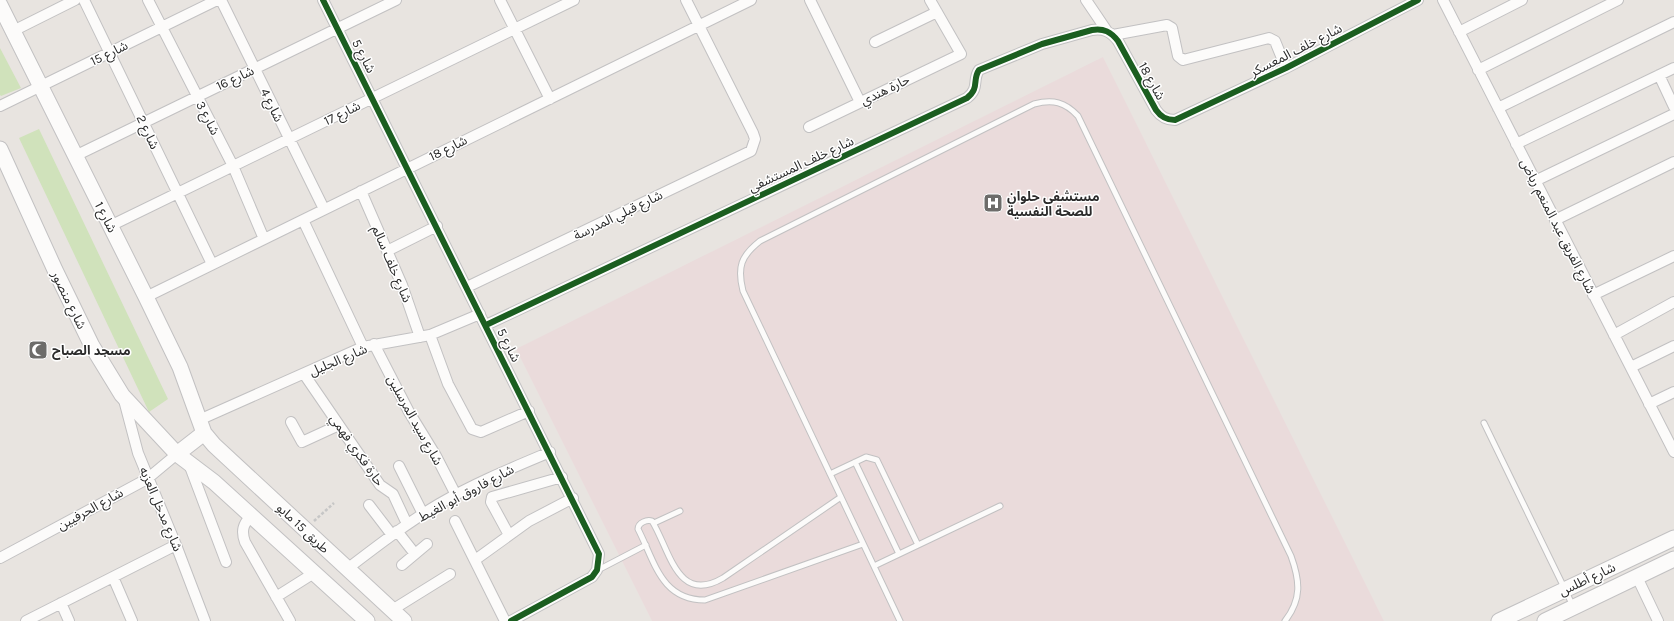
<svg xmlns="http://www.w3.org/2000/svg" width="1674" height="621" font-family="Karla,'Noto Sans Arabic',sans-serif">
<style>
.medical{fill:#eadbdb}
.green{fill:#d0e2bb}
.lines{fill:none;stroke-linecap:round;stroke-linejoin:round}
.lane-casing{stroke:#c2c1c2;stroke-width:7}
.street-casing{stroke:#c2c1c2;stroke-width:12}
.secondary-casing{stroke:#c2c1c2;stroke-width:17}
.path{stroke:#c6c6c6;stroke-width:2.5;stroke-dasharray:3 2;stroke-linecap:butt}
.lane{stroke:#fcfbfa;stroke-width:5}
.street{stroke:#fcfbfa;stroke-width:10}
.secondary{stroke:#fcfbfa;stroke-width:15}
.cycleway-casing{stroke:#fff;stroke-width:8}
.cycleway{stroke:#1b5e20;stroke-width:6}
.labels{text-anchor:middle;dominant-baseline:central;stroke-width:3;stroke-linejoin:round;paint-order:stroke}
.street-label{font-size:13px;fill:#2b2b2b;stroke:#fff}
.poi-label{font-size:13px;font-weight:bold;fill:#2b2b2b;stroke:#fff;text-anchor:start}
</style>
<rect width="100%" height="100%" fill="#e8e4e0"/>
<path class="medical" d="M1103 57 1384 621H652L516 349Z"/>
<path class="green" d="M0 48 21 88 1 96 0 95Z
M39 129 168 399 149 412 19 138Z"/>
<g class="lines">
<defs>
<path id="lane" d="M1484 423 1573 606
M855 462 899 554
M830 474 866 457 877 460 918 545
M841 497 723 578C677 605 670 550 652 521 647 519 638 523 638 529 655 562 661 600 705 600L863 544
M654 523 680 511
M874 566 1000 506
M598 570 646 545
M900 621 743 291C737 267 741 256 760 241L1034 104C1053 99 1065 102 1078 116L1291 556C1300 581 1302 599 1285 621"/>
<path id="street" d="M84 0 212 264
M148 0 233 166 264 239
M221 0 324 209
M323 0 599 554 597 570 592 577 511 621
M500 0 550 99
M810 0 860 102
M1086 0 1107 31
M1443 0 1674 452
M13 31 75 0
M1459 32 1522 0
M1113 35 1167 25 1172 28 1178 56 1183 60 1269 38 1275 41 1286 68
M875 42 937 12
M1478 70 1618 0
M1659 75 1674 107
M0 106 217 0
M1498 108 1674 22
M809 127 961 54 930 0
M1516 144 1674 68
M75 156 396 0
M1535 181 1674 114
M361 191 402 285 420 337
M303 220 363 347
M1555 220 1674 162
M110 226 574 0
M387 251 437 226
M467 287 751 151 755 139 753 133 686 0
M1593 295 1674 256
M146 297 751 0
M486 325 967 98C980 88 972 80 979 70L1042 44 1092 30C1104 28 1111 32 1118 41L1156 110C1161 117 1166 120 1175 120L1286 68 1418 0
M430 335 448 384 472 429 481 432 529 411
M1614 335 1674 302
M374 344 409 412 436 456 456 495
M1631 367 1674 346
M304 374 380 485 393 494 407 524
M124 400 138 453 176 545 205 621
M1649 404 1674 392
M199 420 363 347 430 335 480 314
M291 422 302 442 339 425
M189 464 226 562
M399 466 423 514
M369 505 392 535
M251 516C243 524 241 531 245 542L290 621
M455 521 505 621
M397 531 415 554
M509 535 491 502 492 497 562 477
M0 558 147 479 177 454
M475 560 529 521 573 498
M402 565 427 544
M347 569C377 546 407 523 439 504 475 483 512 468 550 452
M113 577 132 621
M1637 577 1658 621
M276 597 314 573
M61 603 69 621
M392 610 450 574
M26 621 176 545"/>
<path id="secondary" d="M0 5 146 297 180 367 204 433 214 445 404 621
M0 149 55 270 92 346 122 395 177 454 214 482 367 621
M177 454 204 433
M1499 621 1674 538
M1545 621 1674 559"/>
</defs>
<use href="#lane" class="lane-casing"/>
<use href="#street" class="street-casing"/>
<use href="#secondary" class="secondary-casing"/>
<path class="path" d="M314 521 334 503"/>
<use href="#lane" class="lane"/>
<use href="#street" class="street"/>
<use href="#secondary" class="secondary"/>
<defs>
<path id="cycleway" d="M323 0 599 554 597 570 592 577 511 621
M486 325 967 98C980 88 972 80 979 70L1042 44 1092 30C1104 28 1111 32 1118 41L1156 110C1161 117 1166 120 1175 120L1286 68 1418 0"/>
</defs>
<use href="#cycleway" class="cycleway-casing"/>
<use href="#cycleway" class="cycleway"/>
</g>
<defs>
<symbol id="hospital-square" viewBox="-11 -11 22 22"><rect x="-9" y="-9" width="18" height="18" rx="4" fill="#6d6c6a" stroke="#fff"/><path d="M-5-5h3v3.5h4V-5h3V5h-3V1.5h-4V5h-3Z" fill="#fff"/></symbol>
<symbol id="mosque-square" viewBox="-11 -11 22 22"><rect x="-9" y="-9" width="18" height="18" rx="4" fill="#6d6c6a" stroke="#fff"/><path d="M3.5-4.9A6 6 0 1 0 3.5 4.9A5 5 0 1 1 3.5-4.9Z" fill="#fff"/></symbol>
</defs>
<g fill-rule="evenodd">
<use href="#hospital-square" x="982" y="192" width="22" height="22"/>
<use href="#mosque-square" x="27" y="339" width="22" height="22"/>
</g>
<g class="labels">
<g class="street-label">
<text transform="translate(1296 50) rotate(-27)">شارع خلف المعسكر</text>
<text transform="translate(109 53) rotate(-26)">شارع 15</text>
<text transform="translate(364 56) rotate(63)">شارع 5</text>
<text transform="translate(235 78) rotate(-25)">شارع 16</text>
<text transform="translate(1152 81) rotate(61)">شارع 18</text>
<text transform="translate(885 90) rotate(-26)">حارة هندي</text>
<text transform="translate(272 105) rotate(64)">شارع 4</text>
<text transform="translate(342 113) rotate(-26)">شارع 17</text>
<text transform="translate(208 118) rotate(63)">شارع 3</text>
<text transform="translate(148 132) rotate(65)">شارع 2</text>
<text transform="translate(448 148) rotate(-26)">شارع 18</text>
<text transform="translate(801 164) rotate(-25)">شارع خلف المستشفي</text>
<text transform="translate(618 215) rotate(-26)">شارع قبلي المدرسة</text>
<text transform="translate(106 217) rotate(63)">شارع 1</text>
<text transform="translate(1558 226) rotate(63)">شارع الفريق عبد المنعم رياض</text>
<text transform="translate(392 264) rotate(67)">شارع خلف سالم</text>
<text transform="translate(69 300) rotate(64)">شارع منصور</text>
<text transform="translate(509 345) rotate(63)">شارع 5</text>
<text transform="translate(338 360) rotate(-23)">شارع الجليل</text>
<text transform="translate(415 420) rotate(61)">شارع سيد المرسلين</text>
<text transform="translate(357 450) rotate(55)">حارة فكري فهمي</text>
<text transform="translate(466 493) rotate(-28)">شارع فاروق أبو الغيط</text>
<text transform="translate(90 509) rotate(-29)">شارع الحرفيين</text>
<text transform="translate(161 509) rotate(67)">شارع مدخل العزبه</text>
<text transform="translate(303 528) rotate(43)">طريق 15 مايو</text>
<text transform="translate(1587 579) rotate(-25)">شارع أطلس</text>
</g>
<g class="poi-label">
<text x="1007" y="196">مستشفي حلوان<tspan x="1007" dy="15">للصحة النفسية</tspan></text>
<text x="52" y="350">مسجد الصباح</text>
</g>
</g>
</svg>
